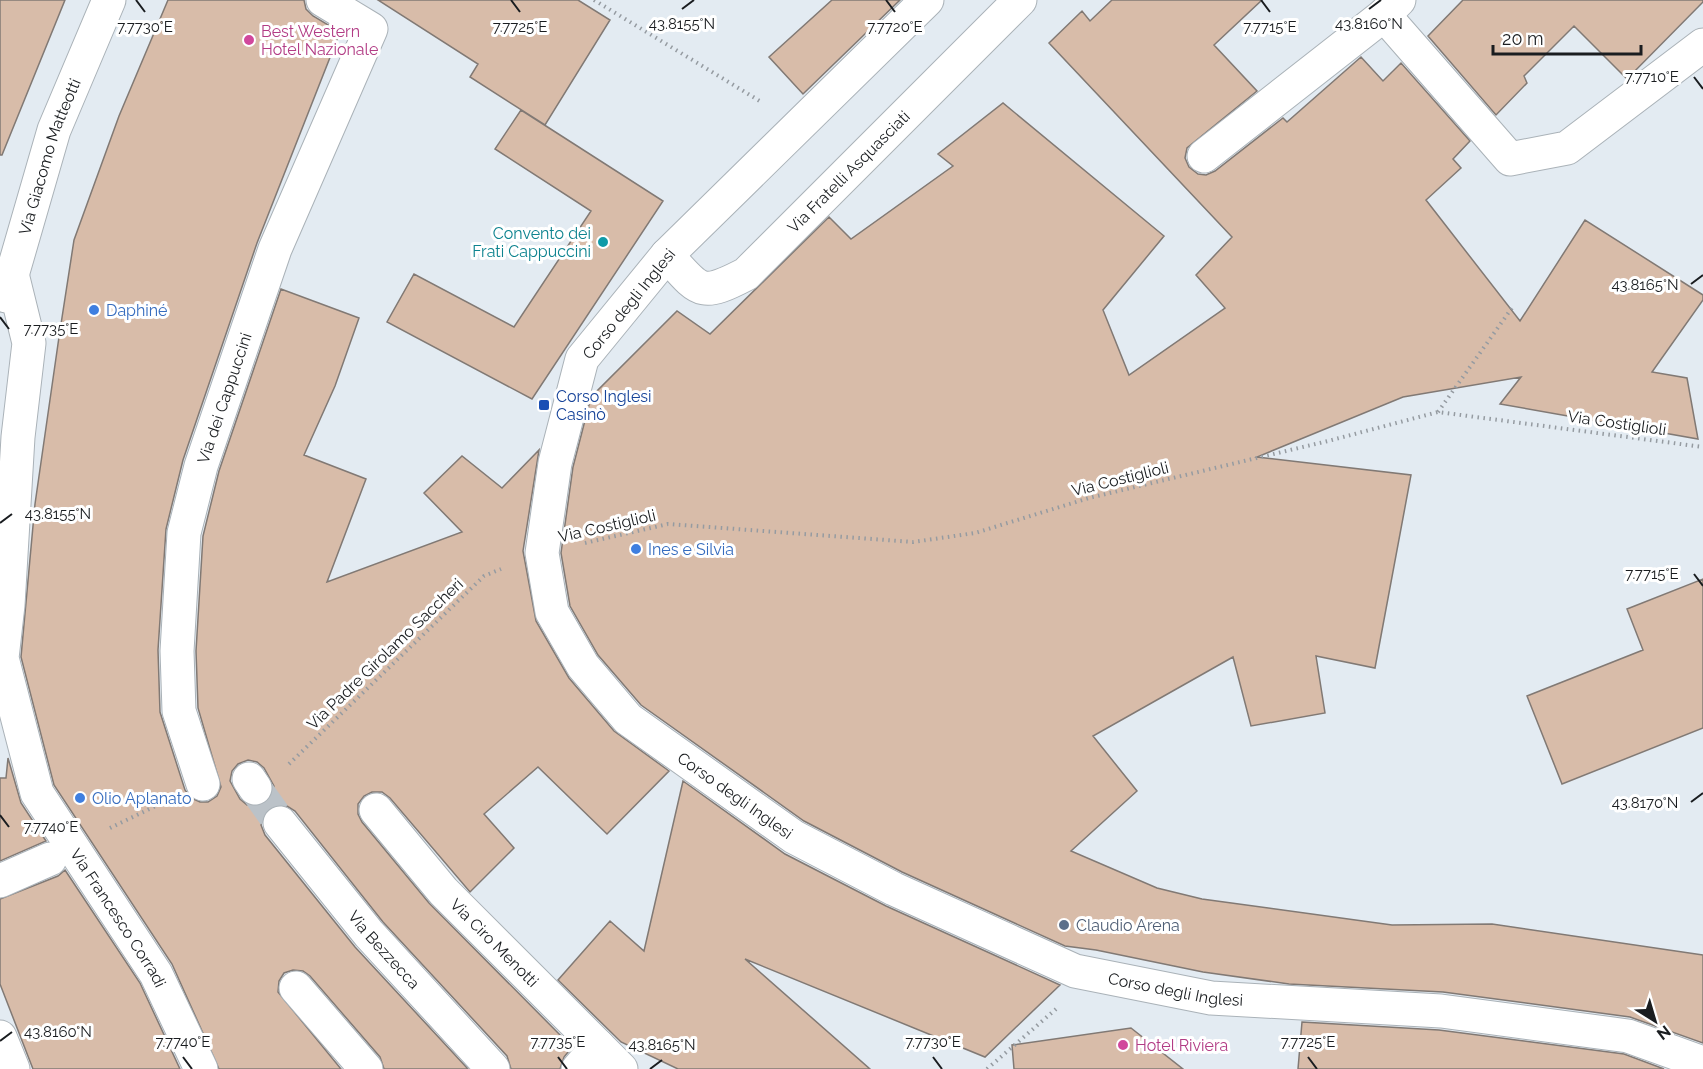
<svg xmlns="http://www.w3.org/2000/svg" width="1703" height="1069" font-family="Raleway,sans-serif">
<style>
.building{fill:#d8bca9;stroke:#817974;stroke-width:1.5;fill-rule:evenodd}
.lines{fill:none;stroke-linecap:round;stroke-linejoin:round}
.minor-tunnel{stroke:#bbc2c8;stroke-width:33;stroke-dasharray:33 16;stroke-linecap:butt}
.minor-casing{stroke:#aab2b8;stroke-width:35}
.path{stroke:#959ba1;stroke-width:4;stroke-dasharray:1.5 4.5;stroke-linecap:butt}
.minor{stroke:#fff;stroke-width:33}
.ticks{fill:none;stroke:#1a1d20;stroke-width:2}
.hotel-dot{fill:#d1479c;stroke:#fff;stroke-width:2}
.culture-dot{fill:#0f9aa8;stroke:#fff;stroke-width:2}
.shop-dot{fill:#3f7fe0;stroke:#fff;stroke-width:2}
.transit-dot{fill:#1a4fb4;stroke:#fff;stroke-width:2}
.service-dot{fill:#5c6f8a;stroke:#fff;stroke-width:2}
.labels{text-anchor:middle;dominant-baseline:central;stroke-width:6;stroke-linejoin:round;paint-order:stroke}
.hotel-label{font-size:16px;fill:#b23c85;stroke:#fff;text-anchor:start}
.street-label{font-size:16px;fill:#1a1d20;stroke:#fff}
.culture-label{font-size:16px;fill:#0d838f;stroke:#fff;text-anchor:end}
.shop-label{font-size:16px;fill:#366cbe;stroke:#fff;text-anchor:start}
.transit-label{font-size:16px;fill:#164399;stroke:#fff;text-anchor:start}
.service-label{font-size:16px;fill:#4e5e75;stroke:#fff;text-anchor:start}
.ticks-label{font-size:15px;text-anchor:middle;fill:#1a1d20;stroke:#fff;stroke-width:6;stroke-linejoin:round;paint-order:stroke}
</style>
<rect width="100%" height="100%" fill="#e3ebf2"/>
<path class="building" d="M0 0H65L2 155H0Z
M168 0H304L306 9 313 16 340 32 257 243 183 460 166 529 158 650 160 712 185 790 191 798 200 802H208L217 796 221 787 198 708 196 651 203 536 219 471 281 289 359 318 335 386 304 455 366 479 327 582 462 532 424 493 462 456 502 488 539 450 523 551 536 621 569 678 614 731 669 771 607 834 538 767 484 814 514 848 470 892 390 798 382 792H372L364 796 358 804V814L362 822 429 903 572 1047 564 1057 560 1069H511L507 1056 383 922 295 811 287 806 278 804 269 808 263 816 261 825 265 835 355 947 468 1069H384L380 1057 310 976 303 971 293 970 284 973 279 981 278 992 341 1069H219L172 964 54 785 21 657 35 504 59 337 74 240 119 116ZM248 760 257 762 264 768 274 786 271 797 266 803 257 807 247 805 240 799 230 781 232 771 238 764Z
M378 0H578L610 20 545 125 470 77 478 64Z
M832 0H900L803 94 769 57Z
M1112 0H1262L1214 45 1257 91 1187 148 1185 158 1189 167 1198 174 1206 175 1215 171 1283 118 1287 122 1361 57 1383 81 1401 63 1470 141 1453 159 1461 168 1426 200 1520 321 1585 220 1703 295V300L1652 372 1687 378 1698 439 1500 404 1521 377 1403 397 1257 457 1411 475 1375 668 1316 656 1325 713 1251 726 1233 657 1093 736 1137 791 1071 851 1157 888 1202 899 1392 925 1492 924 1703 955V1043L1630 1017 1443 992 1289 984 1203 972 1096 950 1065 946 902 872 804 821 641 705 598 655 570 606 561 553 573 467 591 397 677 311 710 334 829 217 851 239 953 166 938 154 1003 103 1164 236 1103 310 1129 375 1225 308 1196 275 1232 237 1049 43 1082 11 1090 21Z
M1463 0H1703V2L1627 79 1574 26 1524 76 1527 83 1496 115 1428 36Z
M521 110 663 201 532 399 387 322 414 274 514 327 591 211 495 149Z
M1703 579V728L1562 784 1527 696 1643 650 1627 609Z
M8 758 21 803 46 841 0 861V778H6Z
M683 781 785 854 886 906 1060 985 985 1057 745 959 870 1069H678L621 1042 558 980 610 921 644 951Z
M65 870 140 983 180 1069H33L0 984V899L58 876Z
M1302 1022 1439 1030 1624 1054 1664 1069H1298Z
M1131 1028 1183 1069H1014L1012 1045Z"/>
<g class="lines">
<path class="minor-tunnel" d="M255 788 280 823"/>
<defs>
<g id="minor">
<path id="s1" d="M927 0 667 255 582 359 555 463 542 553 552 612 583 666 628 719 794 837 894 889 1075 971 1211 998 1441 1011 1628 1036 1703 1063"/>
<path d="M1384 15 1510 159 1567 148 1703 45"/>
<path d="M1204 156 1384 15 1399 0"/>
<path id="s2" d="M667 255C700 292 700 298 746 274L1020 0"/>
<path id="s3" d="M12 274 29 343 18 437 8 605 2 658 37 793 156 974 201 1069"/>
<path id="s4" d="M6 296 54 130 109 0"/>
<path d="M249 779 255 788"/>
<path id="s5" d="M203 784 179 711 177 651 184 533 201 466 275 249 371 29 323 0"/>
<path id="s6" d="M376 810 443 891 621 1069"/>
<path id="s7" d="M280 823 369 934 493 1069"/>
<path d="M0 881 50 859"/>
<path d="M296 988 366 1069"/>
<path d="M0 1037 13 1069"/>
<path d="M578 1069 598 1046"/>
</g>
</defs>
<use href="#minor" class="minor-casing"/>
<path class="path" d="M594 0 763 103
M1438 412 1514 305
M585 543 668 524 913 542 975 533 1089 498 1328 441 1438 412 1703 447
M289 764 484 576 501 569
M110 828 166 801
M987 1069 1056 1009"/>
<use href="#minor" class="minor"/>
</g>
<path class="ticks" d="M136 0 145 12M511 0 520 12M886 0 895 12M1261 0 1270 12M682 9 694 0M1369 9 1381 0M1694 77 1703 89M1691 284 1703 275M0 317 9 329M0 523 12 514M1694 574 1703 586M1691 802 1703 793M0 815 9 827M0 1041 12 1032M183 1057 192 1069M558 1057 567 1069M933 1057 942 1069M1308 1057 1317 1069M650 1069 662 1060"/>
<g class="hotel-dot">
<circle cx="249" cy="40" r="6"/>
<circle cx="1123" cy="1045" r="6"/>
</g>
<circle class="culture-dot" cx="603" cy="242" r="6"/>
<g class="shop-dot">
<circle cx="94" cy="310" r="6"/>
<circle cx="636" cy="549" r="6"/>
<circle cx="80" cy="798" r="6"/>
</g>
<rect class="transit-dot" x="538" y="399" width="12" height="12" rx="3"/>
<circle class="service-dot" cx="1064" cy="925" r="6"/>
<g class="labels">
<g class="hotel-label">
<text x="261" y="31">Best Western<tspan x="261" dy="18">Hotel Nazionale</tspan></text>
<text x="1135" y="1045">Hotel Riviera</text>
</g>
<g class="street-label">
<text stroke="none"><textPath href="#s4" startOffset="146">Via Giacomo Matteotti</textPath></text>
<text stroke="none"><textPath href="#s2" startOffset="240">Via Fratelli Asquasciati</textPath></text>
<text transform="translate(629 304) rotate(-51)">Corso degli Inglesi</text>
<text stroke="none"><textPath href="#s5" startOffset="396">Via dei Cappuccini</textPath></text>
<text transform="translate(1617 423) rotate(8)">Via Costiglioli</text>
<text transform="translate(1120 479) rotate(-14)">Via Costiglioli</text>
<text transform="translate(607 526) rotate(-13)">Via Costiglioli</text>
<text transform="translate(385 654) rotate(-44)">Via Padre Girolamo Saccheri</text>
<text stroke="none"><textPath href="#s1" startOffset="1020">Corso degli Inglesi</textPath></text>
<text stroke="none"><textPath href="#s3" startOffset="676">Via Francesco Corradi</textPath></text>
<text stroke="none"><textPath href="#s6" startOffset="178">Via Ciro Menotti</textPath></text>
<text stroke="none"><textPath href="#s7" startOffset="164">Via Bezzecca</textPath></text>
<text stroke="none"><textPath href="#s1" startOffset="1506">Corso degli Inglesi</textPath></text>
</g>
<g class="culture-label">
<text x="591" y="233">Convento dei<tspan x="591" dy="18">Frati Cappuccini</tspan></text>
</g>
<g class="shop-label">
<text x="106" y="310">Daphiné</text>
<text x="648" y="549">Ines e Silvia</text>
<text x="92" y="798">Olio Aplanato</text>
</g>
<g class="transit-label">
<text x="556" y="396">Corso Inglesi<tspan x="556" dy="18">Casinò</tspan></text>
</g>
<g class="service-label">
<text x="1076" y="925">Claudio Arena</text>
</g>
</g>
<g class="ticks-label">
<text x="682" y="29">43.8155°N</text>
<text x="1369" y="29">43.8160°N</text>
<text x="145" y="32">7.7730°E</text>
<text x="520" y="32">7.7725°E</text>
<text x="895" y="32">7.7720°E</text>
<text x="1270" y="32">7.7715°E</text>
<text x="1652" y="82">7.7710°E</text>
<text x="1645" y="290">43.8165°N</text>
<text x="51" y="334">7.7735°E</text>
<text x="58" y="519">43.8155°N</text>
<text x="1652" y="579">7.7715°E</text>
<text x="1645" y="808">43.8170°N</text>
<text x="51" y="832">7.7740°E</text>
<text x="58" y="1037">43.8160°N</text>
<text x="183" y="1047">7.7740°E</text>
<text x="558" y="1047">7.7735°E</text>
<text x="933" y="1047">7.7730°E</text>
<text x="1308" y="1047">7.7725°E</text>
<text x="662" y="1050">43.8165°N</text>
</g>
<g transform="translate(1655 1021) rotate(143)" stroke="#ffffff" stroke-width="4.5" paint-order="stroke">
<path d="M0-4.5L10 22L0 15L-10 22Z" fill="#1a1d20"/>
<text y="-9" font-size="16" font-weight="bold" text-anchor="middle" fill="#1a1d20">N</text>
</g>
<path d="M1493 45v9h148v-9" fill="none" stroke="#1a1d20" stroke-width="3"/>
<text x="1502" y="45" font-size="18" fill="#1a1d20" stroke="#ffffff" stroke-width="4.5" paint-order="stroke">20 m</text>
</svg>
